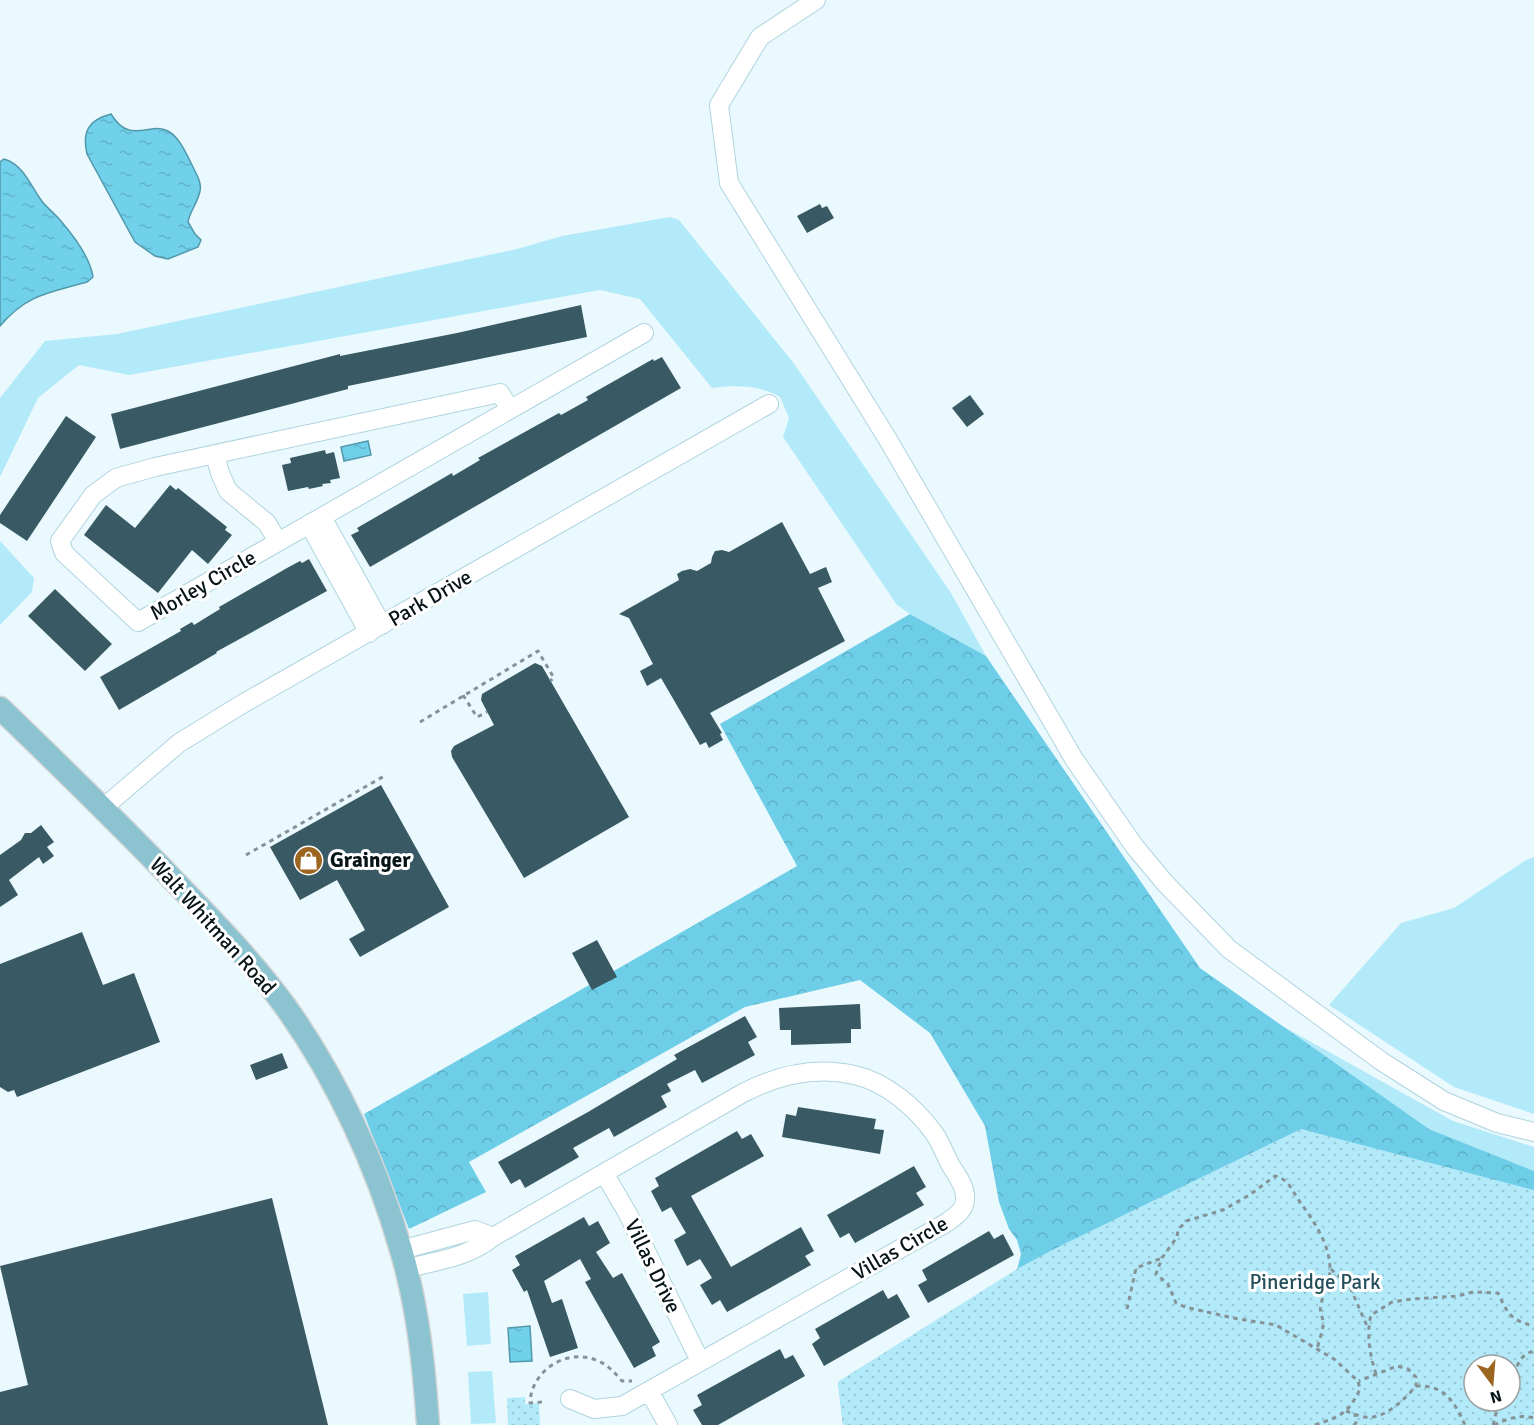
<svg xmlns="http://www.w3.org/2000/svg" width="1534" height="1425" font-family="Signika,sans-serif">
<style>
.green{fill:#b3eafa}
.forest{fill:url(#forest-crowns);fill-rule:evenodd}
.park{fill:url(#park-dots);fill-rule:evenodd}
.water{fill:url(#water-ripples);stroke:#5198ab;stroke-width:1.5}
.building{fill:#395a64}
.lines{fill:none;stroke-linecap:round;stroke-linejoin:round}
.minor-casing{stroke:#afd4df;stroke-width:20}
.major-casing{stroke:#d2d5d5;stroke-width:25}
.path{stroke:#859397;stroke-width:3;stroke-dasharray:4.5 4.5;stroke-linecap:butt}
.minor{stroke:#fff;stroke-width:18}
.major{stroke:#8bc3d1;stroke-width:22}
.labels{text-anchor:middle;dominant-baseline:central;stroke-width:6;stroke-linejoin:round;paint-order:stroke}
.street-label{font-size:21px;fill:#061317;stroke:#fff}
.poi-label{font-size:21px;font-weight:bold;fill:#061317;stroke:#fff;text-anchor:start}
.park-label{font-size:21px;fill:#254f5b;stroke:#fff}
</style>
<defs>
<pattern id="forest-crowns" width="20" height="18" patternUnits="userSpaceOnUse" patternTransform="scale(1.5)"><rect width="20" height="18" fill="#6ecee8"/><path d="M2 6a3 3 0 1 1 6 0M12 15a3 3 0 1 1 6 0" fill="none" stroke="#5eb0c6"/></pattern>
<pattern id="park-dots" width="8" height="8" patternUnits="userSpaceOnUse" patternTransform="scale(1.5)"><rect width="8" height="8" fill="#b3eafa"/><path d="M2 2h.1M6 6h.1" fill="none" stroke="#98c8d6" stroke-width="1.8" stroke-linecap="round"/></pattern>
<pattern id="water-ripples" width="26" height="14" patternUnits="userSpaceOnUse" patternTransform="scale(1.5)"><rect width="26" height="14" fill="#71d1eb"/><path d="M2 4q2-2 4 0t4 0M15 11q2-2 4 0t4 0" fill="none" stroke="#60b3c9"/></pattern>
</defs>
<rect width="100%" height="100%" fill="#eaf9fd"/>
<path class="green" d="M670 217 679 220 795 365 951 593 986 656 910 614 897 605 783 437 789 418 780 397C759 385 736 385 712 388L640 299 600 290 129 375 79 365 38 398 0 477V398L45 341 117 334 517 249 562 236Z
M0 541 34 578 32 592 0 625Z
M1534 857V1114L1454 1087 1329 1005 1401 923 1454 908 1526 860Z
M1277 1023 1453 1121 1534 1147V1171L1429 1129Z
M488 1292 491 1344 467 1346 463 1294Z
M492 1371 496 1423 471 1424 468 1372Z"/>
<path class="forest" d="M910 614 986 656 1200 968 1429 1129 1534 1171V1425H843L838 1382 1017 1270 1021 1254 1017 1240 1009 1229 999 1202 985 1126 930 1033 860 980 745 1007 469 1162 486 1192 409 1229 364 1114 797 866 720 724ZM1474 1365H1510V1401H1474Z"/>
<path class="park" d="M1301 1129 1534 1190V1425H843L838 1382 1017 1269 1058 1247ZM1474 1365H1510V1401H1474Z
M525 1397V1404L539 1403 540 1425H508L507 1398Z"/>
<path class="water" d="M111 114C130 146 150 121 168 131 180 138 186 153 192 165 196 174 202 182 200 191 198 202 190 211 188 222L195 234 201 240 198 247 168 259 155 256 135 242 87 154C82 132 88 120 111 114Z
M4 159C24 165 30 185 41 200 46 207 54 213 60 220 73 235 90 257 93 277L87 282C49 293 27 294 0 326V162Z
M368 441 371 455 344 461 341 447Z
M530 1326 532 1361 510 1362 508 1328Z"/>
<path class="building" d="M820 204 822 208 827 206 834 218 807 233 797 216Z
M581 305 587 337 348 386V389L120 449 111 414 340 354V356L457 333Z
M662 357 681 388 370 567 351 535 359 531 357 528 452 473 453 476 480 460 478 458 559 413 561 415 588 400 586 397 653 359 654 361Z
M970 395 984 414 967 427 952 408Z
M66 416 96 437 27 541 0 523V515Z
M325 450 326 454 334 452 340 478 330 480 331 483 322 484 323 486 309 489 308 487 288 491 282 465 291 463 290 458Z
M170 485 176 490 178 488 202 507 227 527 225 530 232 535 208 564 192 550 158 593 84 535 106 505 135 528Z
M782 522 810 574 826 567 832 582 818 588 845 641 710 713 722 733 720 734 723 740 709 748 706 742 700 745 661 678 647 686 640 671 653 664 629 618 619 614 679 580 677 574 682 571 690 569 697 571 711 563 712 557 715 551 722 550 729 552Z
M309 559 327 591 216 652 217 653 119 710 100 677 181 631 180 629 192 622 194 625 220 609 219 607 287 568 300 561 302 563Z
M55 589 112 644 85 671 28 616Z
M535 663 542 666 629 817 524 878 452 757 451 751 454 746 494 725 481 700 482 694Z
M381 785 449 907 360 957 349 939 365 930 337 880 300 900 270 847Z
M41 825 54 842 47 847 54 856 43 864 39 857 9 880 18 895 0 907V855L21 840 25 833H31Z
M82 932 103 985 134 973 160 1042 17 1097 14 1090 8 1092 0 1087V964Z
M597 940 617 977 592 990 572 953Z
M860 1004 861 1029H851V1043L791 1045V1030H780L779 1008Z
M745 1016 757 1037 748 1042 755 1055 702 1083 695 1070 667 1084 671 1091 661 1096 667 1107 614 1137 609 1128 573 1148 579 1157 525 1188 520 1179 511 1184 498 1162 588 1112 677 1059 674 1055Z
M282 1053 288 1068 256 1080 250 1065Z
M798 1107 876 1119 874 1129 884 1130 880 1154 782 1137 786 1114 796 1116Z
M737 1131 742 1139 751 1134 764 1156 691 1196 731 1267 801 1227 814 1251 805 1256 811 1265 727 1312 720 1300 712 1305 700 1285 712 1278 700 1259 687 1266 674 1240 686 1233 671 1207 662 1212 651 1191 659 1186 655 1178Z
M914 1166 926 1187 916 1193 924 1205 855 1243 849 1233 840 1238 827 1215Z
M272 1198 328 1425H0V1392L28 1385 0 1266Z
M584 1217 589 1226 598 1221 610 1243 596 1252 613 1278 622 1273 660 1342 652 1347 656 1356 634 1368 585 1282 591 1279 580 1259 544 1281 552 1303 562 1299 578 1348 550 1357 527 1290 524 1292 512 1270 520 1265 515 1256Z
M989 1231 994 1239 1003 1234 1014 1255 928 1303 918 1285 927 1280 922 1270Z
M883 1290 888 1299 897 1294 910 1317 824 1366 812 1344 820 1338 815 1329Z
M780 1349 785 1359 793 1355 805 1376 718 1425H702L693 1410 702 1405 697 1395Z"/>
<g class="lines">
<defs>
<path id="minor" d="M816 0 760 37 719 105 729 183 887 438 1074 759 1135 847 1165 883 1229 949 1381 1061 1444 1101 1497 1123 1534 1132
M510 409 500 393 155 467 116 478 93 495 60 541 64 553 138 622 644 333
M215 455 220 473 228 491 267 523 278 542
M322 517 382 625
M309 524 369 633
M103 808 179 743 244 703 769 404
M604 1173 628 1214 700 1361
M401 1250 475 1230 493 1237
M406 1269C438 1260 467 1258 493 1237L743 1093C778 1075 814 1066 854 1075 886 1082 915 1107 934 1133 941 1143 945 1155 951 1166 957 1175 966 1187 965 1199 965 1211 954 1217 946 1223L622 1406 594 1409 570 1399
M649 1391 668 1425"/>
<path id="major" d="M0 708C53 759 106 811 158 864 202 910 247 954 285 1006 336 1077 377 1166 401 1250 418 1307 424 1366 428 1425"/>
</defs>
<use href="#minor" class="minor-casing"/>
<use href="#major" class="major-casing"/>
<path class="path" d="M463 695 477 717 487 712
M420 722 538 651 554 678 550 681
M246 855 386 775
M1331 1269 1350 1287 1367 1326
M1127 1309 1136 1268 1162 1258
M1376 1374C1370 1355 1366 1335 1371 1315L1392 1302 1412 1299 1458 1296 1473 1292 1498 1293C1508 1314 1510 1320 1534 1326
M1510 1383C1517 1370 1517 1355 1534 1351
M1416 1386C1445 1385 1454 1401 1465 1425
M542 1402 530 1403C531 1371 566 1348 596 1360 607 1364 614 1372 622 1381H632
M1346 1411C1352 1413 1358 1416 1365 1417 1384 1420 1404 1400 1416 1386V1377L1408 1369 1397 1366 1359 1381
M1315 1425C1341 1416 1348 1414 1360 1389L1358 1381 1334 1359 1276 1325 1233 1318 1185 1307 1176 1303 1168 1284 1156 1274 1162 1258 1177 1237 1178 1230 1186 1221 1223 1210 1251 1194 1275 1176C1289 1179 1292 1191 1300 1202 1313 1220 1330 1244 1330 1269 1330 1282 1323 1292 1321 1305 1319 1312 1323 1316 1323 1323 1324 1328 1318 1343 1317 1350
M1354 1425 1356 1423 1355 1414
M1493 1425 1499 1401
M1494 1425C1507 1419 1519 1414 1534 1418"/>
<use href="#minor" class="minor"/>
<use href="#major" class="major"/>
</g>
<defs>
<symbol id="shop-disc" viewBox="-11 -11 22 22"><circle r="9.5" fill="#9c6520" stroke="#fff"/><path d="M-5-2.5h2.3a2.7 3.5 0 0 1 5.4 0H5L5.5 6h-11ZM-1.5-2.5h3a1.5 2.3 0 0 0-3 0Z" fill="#fff"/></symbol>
</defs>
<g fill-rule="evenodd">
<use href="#shop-disc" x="292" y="844" width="33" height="33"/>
</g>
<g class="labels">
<g class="street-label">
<text transform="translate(203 585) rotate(-30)">Morley Circle</text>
<text transform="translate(430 598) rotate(-30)">Park Drive</text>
<text transform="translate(213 926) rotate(48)">Walt Whitman Road</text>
<text transform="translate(900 1248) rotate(-30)">Villas Circle</text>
<text transform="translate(653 1266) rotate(64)">Villas Drive</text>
</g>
<g class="poi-label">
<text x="330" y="860">Grainger</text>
</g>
<g class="park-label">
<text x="1315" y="1282">Pineridge Park</text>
</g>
</g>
<g transform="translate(1492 1383) rotate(164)"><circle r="28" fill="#ffffff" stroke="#9ba1a2" stroke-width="1.5"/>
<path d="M0-4.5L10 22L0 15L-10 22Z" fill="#9c6520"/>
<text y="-9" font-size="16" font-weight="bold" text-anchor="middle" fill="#061317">N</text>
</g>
</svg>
